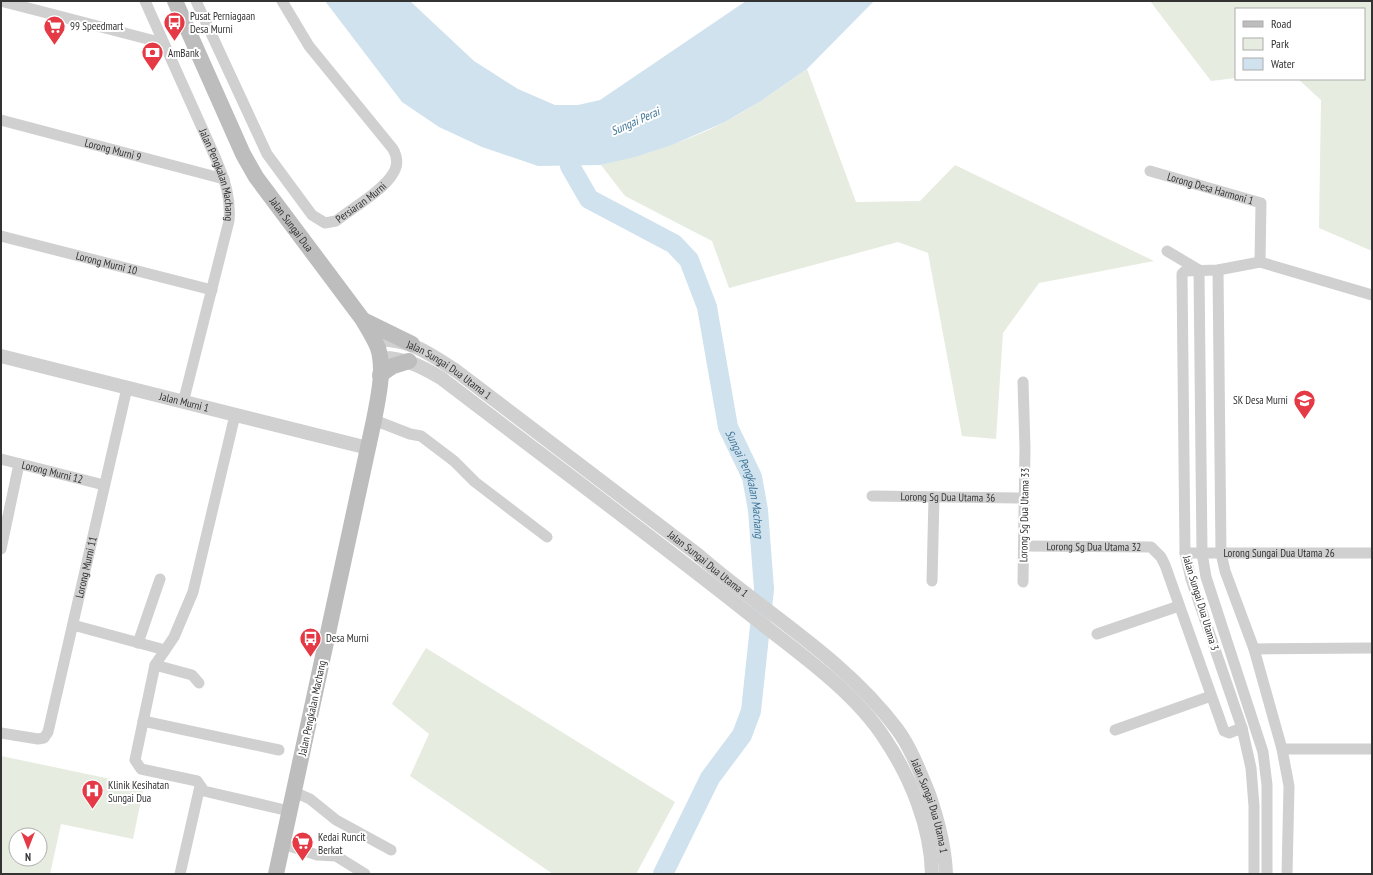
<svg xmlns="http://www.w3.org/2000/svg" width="1373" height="875" font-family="'PT Sans Narrow',sans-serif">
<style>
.green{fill:#e6ecdf;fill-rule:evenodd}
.water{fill:#cfe2ee}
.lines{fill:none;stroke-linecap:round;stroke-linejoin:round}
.river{stroke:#cfe2ee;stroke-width:20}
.minor{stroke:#d0d0d0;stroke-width:11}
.tertiary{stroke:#d0d0d0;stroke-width:14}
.secondary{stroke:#bdbdbd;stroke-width:16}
.labels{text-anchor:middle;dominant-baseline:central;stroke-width:4;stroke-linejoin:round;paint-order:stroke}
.poi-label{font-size:11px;fill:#333;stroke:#fff;text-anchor:start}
.street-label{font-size:11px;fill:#333;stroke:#fff}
.water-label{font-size:12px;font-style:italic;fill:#3f7597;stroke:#fff}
</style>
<rect width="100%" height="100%" fill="#fff"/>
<path class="green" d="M1150 1H1372V251L1319 228 1321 100 1298 79H1364V9H1236V78L1211 81Z
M807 69 856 202 920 201 955 165 1154 261 1039 283 1003 333 996 439 962 436 928 253 898 242 729 288 712 241 625 196 601 165C644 155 686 142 725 122 754 107 780 88 807 69Z
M426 648 675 802 636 874H553L410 776 429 734 392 704Z
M1 756 144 786 133 839 61 824 50 874H1ZM16 835H40V859H16Z"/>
<path class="water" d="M325 1H410L474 61 518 89 555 105H578L600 100 746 1H874L807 69 761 101 725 122 672 145 635 157 601 165 538 166 482 147 439 127 402 102Z"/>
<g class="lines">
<path class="river" id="s1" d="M566 140 570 166 589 199 674 244 689 260 707 307 728 427 752 477 758 510 764 589 751 711 742 735 710 778 663 874"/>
<g class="minor">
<path d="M1 1 163 43"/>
<path id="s2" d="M145 1 216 159C225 181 231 197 229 221L183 403"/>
<path id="s3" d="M196 1 267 154 312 215 325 223 336 221C351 209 382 191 392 175 398 167 398 158 393 149L309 46 282 1"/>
<path id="s4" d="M1 120 224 179"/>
<path id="s5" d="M1150 171 1261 203 1260 262"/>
<path id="s6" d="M1 236 212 290"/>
<path d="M1167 251 1199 270"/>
<path d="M1199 270 1202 553 1206 577 1263 752 1267 785V874"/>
<path d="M1218 270 1221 553 1225 571 1254 649 1282 749 1289 786 1287 874"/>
<path d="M1023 382 1025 448 1023 582"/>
<path d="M235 415 193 592 174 637 155 665 135 760 141 769 197 781 204 791 289 811"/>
<path d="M374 420 410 434 421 436 454 461 475 482 547 537"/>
<path id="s7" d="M1 459 104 485"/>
<path id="s8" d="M872 496 1024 498"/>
<path id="s9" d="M1024 546 1151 547 1161 557 1165 565 1224 731 1229 733 1242 728"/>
<path d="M1 549 19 464"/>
<path id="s10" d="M1185 553H1372"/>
<path d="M932 581 934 497"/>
<path d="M73 625 165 650"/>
<path d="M1097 634 1179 606"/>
<path d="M138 643 160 579"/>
<path d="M1254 649 1372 648"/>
<path d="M155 665 192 675 199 683"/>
<path d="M143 721 279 750"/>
<path d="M1115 730 1211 696"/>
<path id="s11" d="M1 733 38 739 44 738 48 732 127 388"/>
<path d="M1282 749H1372"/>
<path d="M294 792 310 799 336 820 391 850"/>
<path d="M283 844 317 855 336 856 365 874"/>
<path d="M180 874 200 786"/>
<path d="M1254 874V806L1251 768 1242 728 1191 579 1185 553 1182 274 1185 271 1218 270 1260 262 1372 295"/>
</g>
<g class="tertiary">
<path id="s12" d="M374 340C409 338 427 352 455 370L697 554C763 612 843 657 897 729 911 748 920 772 929 794 938 820 945 846 946 874"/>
<path id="s13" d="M1 356 368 448"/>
<path d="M380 358C403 357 421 366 441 378 543 456 647 533 748 613 793 649 854 690 885 739 911 778 931 827 932 874"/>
</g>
<g class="secondary">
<path id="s14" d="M175 1 243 154 256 177 363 320C368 329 374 338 378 348 385 370 378 398 374 420L276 874"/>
<path d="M363 320 412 344"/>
<path d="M380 375 393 366 409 361"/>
</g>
</g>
<defs>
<symbol id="bus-pin" viewBox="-11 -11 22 30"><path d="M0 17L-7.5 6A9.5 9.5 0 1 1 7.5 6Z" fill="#e63946" stroke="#fff"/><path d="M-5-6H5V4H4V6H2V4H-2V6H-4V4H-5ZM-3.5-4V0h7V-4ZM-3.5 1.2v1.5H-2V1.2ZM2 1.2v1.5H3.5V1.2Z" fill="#fff"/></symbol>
<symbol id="supermarket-pin" viewBox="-11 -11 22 30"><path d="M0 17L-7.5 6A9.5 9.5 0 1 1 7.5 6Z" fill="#e63946" stroke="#fff"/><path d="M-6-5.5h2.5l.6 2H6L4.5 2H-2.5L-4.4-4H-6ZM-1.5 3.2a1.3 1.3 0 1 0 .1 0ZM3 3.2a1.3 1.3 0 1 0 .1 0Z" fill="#fff"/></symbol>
<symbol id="bank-pin" viewBox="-11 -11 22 30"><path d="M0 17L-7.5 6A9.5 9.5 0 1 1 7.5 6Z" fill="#e63946" stroke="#fff"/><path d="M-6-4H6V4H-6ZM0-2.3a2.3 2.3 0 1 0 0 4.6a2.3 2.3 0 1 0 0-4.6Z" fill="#fff"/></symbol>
<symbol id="school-pin" viewBox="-11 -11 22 30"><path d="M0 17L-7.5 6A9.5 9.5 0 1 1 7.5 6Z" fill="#e63946" stroke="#fff"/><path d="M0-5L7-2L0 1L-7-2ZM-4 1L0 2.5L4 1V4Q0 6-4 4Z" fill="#fff"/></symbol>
<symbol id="hospital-pin" viewBox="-11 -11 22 30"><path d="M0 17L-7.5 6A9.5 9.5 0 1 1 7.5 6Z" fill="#e63946" stroke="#fff"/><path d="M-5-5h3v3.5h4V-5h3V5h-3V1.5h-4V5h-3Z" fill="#fff"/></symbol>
</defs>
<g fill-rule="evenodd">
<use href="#bus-pin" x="162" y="10" width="25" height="34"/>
<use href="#supermarket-pin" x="42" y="14" width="25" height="34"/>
<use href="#bank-pin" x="140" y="40" width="25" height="34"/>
<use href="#school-pin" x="1292" y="388" width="25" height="34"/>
<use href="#bus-pin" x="298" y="626" width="25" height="34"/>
<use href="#hospital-pin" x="80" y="778" width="25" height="34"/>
<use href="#supermarket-pin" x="290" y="830" width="25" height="34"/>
</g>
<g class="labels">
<g class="poi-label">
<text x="190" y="16">Pusat Perniagaan<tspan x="190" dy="13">Desa Murni</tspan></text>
<text x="70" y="26">99 Speedmart</text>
<text x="168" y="53">AmBank</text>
<text x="1288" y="400" text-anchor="end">SK Desa Murni</text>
<text x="326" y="638">Desa Murni</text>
<text x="108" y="785">Klinik Kesihatan<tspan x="108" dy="13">Sungai Dua</tspan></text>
<text x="318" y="837">Kedai Runcit<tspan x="318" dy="13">Berkat</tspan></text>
</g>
<g class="street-label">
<text stroke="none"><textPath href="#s4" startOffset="116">Lorong Murni 9</textPath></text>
<text stroke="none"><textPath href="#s2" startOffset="189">Jalan Pengkalan Machang</textPath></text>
<text stroke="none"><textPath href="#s5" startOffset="63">Lorong Desa Harmoni 1</textPath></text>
<text stroke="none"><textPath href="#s3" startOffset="302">Persiaran Murni</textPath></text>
<text stroke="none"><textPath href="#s14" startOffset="253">Jalan Sungai Dua</textPath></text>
<text stroke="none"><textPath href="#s6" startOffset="109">Lorong Murni 10</textPath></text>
<text stroke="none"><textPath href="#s12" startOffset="83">Jalan Sungai Dua Utama 1</textPath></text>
<text stroke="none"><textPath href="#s13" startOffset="189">Jalan Murni 1</textPath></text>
<text stroke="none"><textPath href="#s7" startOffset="53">Lorong Murni 12</textPath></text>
<text stroke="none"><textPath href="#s8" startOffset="76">Lorong Sg Dua Utama 36</textPath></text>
<text transform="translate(1024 515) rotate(-89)">Lorong Sg Dua Utama 33</text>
<text stroke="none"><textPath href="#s9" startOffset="70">Lorong Sg Dua Utama 32</textPath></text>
<text stroke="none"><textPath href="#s10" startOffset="94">Lorong Sungai Dua Utama 26</textPath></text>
<text stroke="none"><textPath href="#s12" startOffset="407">Jalan Sungai Dua Utama 1</textPath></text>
<text stroke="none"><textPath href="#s11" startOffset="220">Lorong Murni 11</textPath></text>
<text transform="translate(1201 603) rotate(73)">Jalan Sungai Dua Utama 3</text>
<text transform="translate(312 708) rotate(-78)">Jalan Pengkalan Machang</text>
<text stroke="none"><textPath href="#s12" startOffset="743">Jalan Sungai Dua Utama 1</textPath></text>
</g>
<g class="water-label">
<text transform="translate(635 121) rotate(-24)">Sungai Perai</text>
<text stroke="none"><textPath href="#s1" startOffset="415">Sungai Pengkalan Machang</textPath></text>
</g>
</g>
<rect width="1373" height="875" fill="none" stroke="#333333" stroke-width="4"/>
<rect x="1235" y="8" width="130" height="72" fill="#ffffff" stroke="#adadad"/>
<rect x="1243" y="21" width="20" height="6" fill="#bdbdbd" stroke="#adadad"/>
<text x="1271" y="28" font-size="12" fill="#333333">Road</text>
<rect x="1243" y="38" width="20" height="12" fill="#e6ecdf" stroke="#adadad"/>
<text x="1271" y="48" font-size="12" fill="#333333">Park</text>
<rect x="1243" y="58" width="20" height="12" fill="#cfe2ee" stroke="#adadad"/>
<text x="1271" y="68" font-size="12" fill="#333333">Water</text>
<g transform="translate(28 847) rotate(180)"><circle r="19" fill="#ffffff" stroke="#adadad"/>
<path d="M0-3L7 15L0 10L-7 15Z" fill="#e63946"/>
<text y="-6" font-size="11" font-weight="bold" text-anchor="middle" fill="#333333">N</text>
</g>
</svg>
